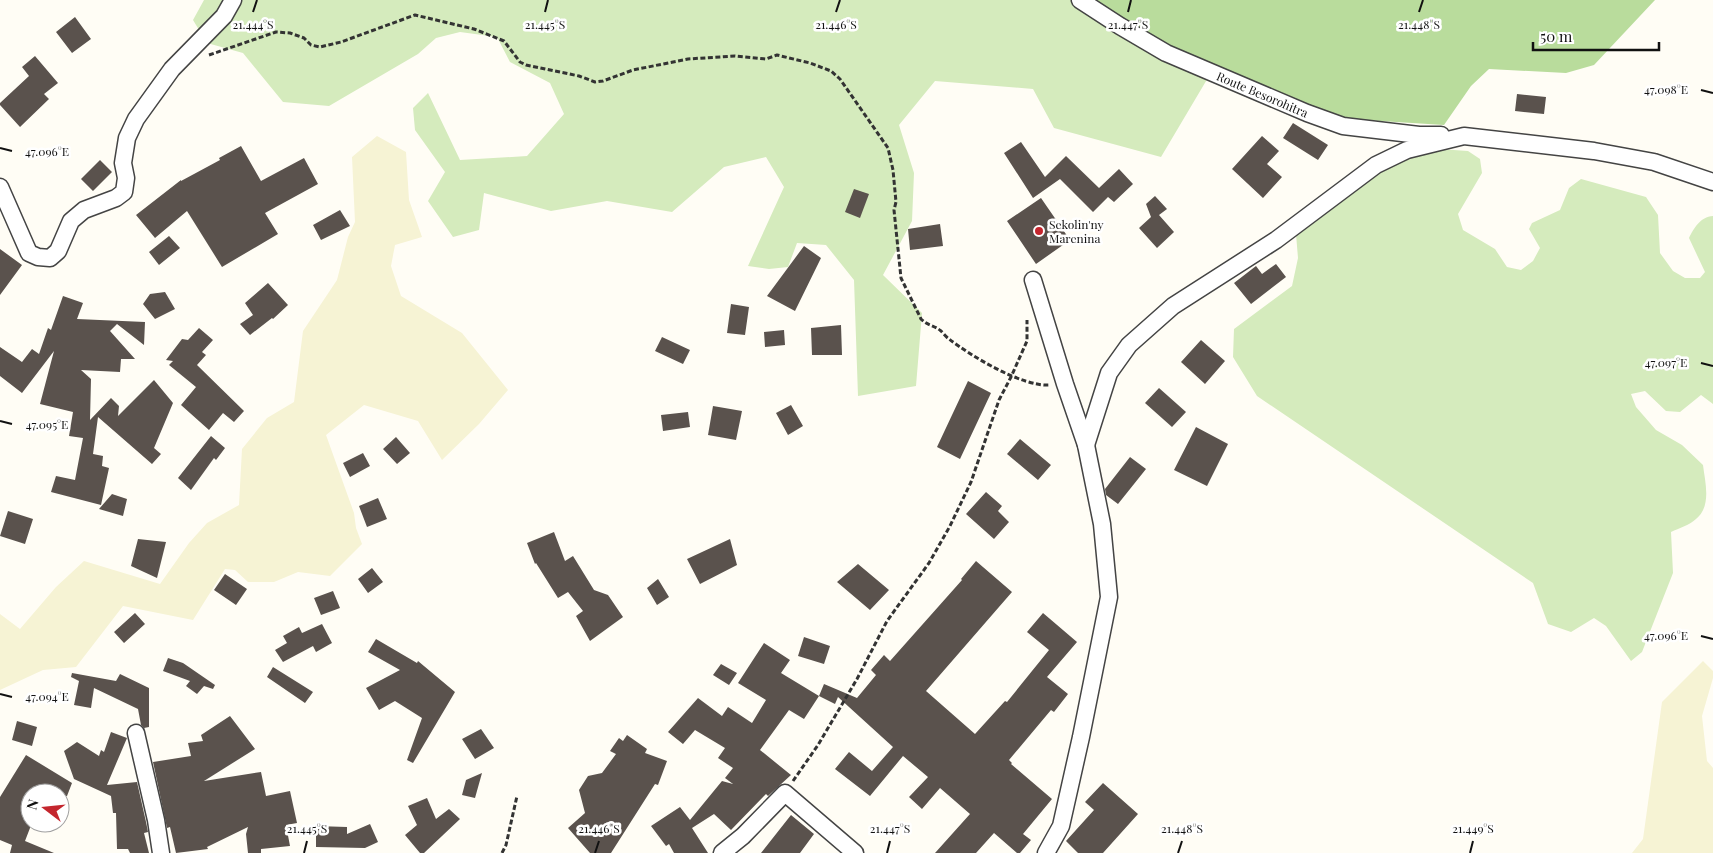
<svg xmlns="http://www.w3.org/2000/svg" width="1713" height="853" font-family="'Playfair Display',serif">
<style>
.farmland{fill:#f6f3d4}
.green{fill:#d5ebbd}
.forest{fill:#b9dc9c}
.building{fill:#5a524d}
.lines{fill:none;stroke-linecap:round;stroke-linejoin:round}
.street-casing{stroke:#444;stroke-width:19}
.path{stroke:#333;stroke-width:3;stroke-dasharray:5 2.5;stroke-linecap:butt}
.street{stroke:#fff;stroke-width:16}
.ticks{fill:none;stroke:#111;stroke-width:2}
.poi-dot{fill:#c4262e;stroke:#fff;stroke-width:2}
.labels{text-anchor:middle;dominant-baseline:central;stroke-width:5;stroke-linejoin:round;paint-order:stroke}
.street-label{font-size:12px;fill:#111;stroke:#fff}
.poi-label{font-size:12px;fill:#111;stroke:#fff;text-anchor:start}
.ticks-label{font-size:12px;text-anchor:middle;fill:#111;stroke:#fff;stroke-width:5;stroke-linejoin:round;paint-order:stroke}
</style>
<rect width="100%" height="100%" fill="#fffdf5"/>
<path class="farmland" d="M377 136 406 152 409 200 422 237 395 245 391 266 401 296 462 333 508 390 479 424 442 460 418 421 364 405 326 435 354 513 356 528 362 544 330 576 298 572 274 582H248L235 570 225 569 193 620 123 606 76 667 43 670 0 690V614L20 629 56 587 84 561 160 584 189 543 207 523 239 505 242 449 267 418 294 402 303 331 337 280 348 237 355 222 352 157Z
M1703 661 1713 671V678L1702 716 1707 761 1713 768V853H1632L1643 839 1662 702Z"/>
<path class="green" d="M204 0H1080L1212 71 1161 157 1054 128 1033 89 935 81 899 125 914 173 912 221 883 275 922 313 916 386 858 396 854 280 826 245 797 243 788 267 769 269 748 266 784 187 766 157 724 167 672 212 607 201 551 211 484 193 479 230 453 237 428 201 445 172 415 130 413 108 428 93 460 160 527 156 564 114 550 83 510 62 497 37 460 32 436 38 418 54 329 106 283 102 243 53 207 43 193 20Z
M1439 149 1468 151 1480 159 1482 173 1458 214 1463 230 1495 249 1507 267 1521 270 1533 261 1540 248 1529 229 1532 223 1560 210 1569 188 1581 179 1646 197 1658 215 1660 253 1673 271 1685 278H1700L1705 272 1689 238C1694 228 1700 217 1713 216V404L1701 395 1680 412 1666 411 1645 391 1631 394 1636 407 1656 430 1682 445 1703 465C1705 482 1712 506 1696 519 1690 525 1679 528 1671 532L1673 573 1642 652 1631 661 1606 626 1594 618 1571 632 1548 624 1533 583 1257 396 1233 357 1234 329 1292 286 1298 258 1295 222 1376 169Z"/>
<path class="forest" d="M1080 0H1655L1594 65 1566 73 1489 69 1471 86 1444 125 1349 119 1292 104 1122 28Z"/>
<path class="building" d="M75 17 91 39 72 53 56 32Z
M35 56 58 83 44 94 49 99 20 127 0 105V103L29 76 22 67Z
M1517 94 1546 97 1544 114 1515 111Z
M1293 123 1328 145 1318 160 1283 138Z
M1262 136 1279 151 1267 164 1282 177 1263 198 1232 169Z
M1021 142 1045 177 1066 156 1099 188 1119 169 1133 184 1114 202 1108 197 1093 212 1060 179 1033 198 1004 153Z
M241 146 261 181 304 158 318 184 265 213 278 234 222 267 187 211 155 238 136 215 181 180V181L220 160 219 158Z
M100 160 112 172 93 191 81 179Z
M854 189 869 194 860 218 845 212Z
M1155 196 1167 209 1159 215 1174 232 1157 248 1139 228 1151 217 1146 204Z
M1041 198 1070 240 1036 264 1007 221Z
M340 210 350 226 321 240 313 225Z
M940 224 943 246 910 250 908 229Z
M169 236 180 248 159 265 149 252Z
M804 246 821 258 795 311 767 296Z
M0 249 22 265 0 295Z
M1276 264 1286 277 1251 304 1234 283 1256 266 1262 274Z
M268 283 288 305 273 319 272 318 250 335 240 324 253 315 245 303Z
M165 292 175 309 155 319 143 304 150 294Z
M63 296 83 303 77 319 145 322 144 345 117 324 110 331 135 359H121L120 372 81 370 91 379 90 420 111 398 119 406 118 416 154 380 173 403 154 448 161 454 152 464 98 417 93 454 103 456 102 466 109 468 101 505 51 492 56 476 75 480 83 438 69 436 73 412 40 404 54 351 22 393 0 376V347L22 362 32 349 39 354 48 328 51 330Z
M731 304 749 307 745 335 727 333Z
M841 325 842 355H812L811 328Z
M199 328 213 340 202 352 206 355 197 365 244 411 234 422 223 413 209 430 181 405 196 387 169 365 173 361 166 360 182 339 188 340Z
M784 330 785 345 765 347 764 332Z
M662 337 690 350 683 364 655 351Z
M1201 340 1225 361 1205 384 1181 362Z
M968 381 991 393 960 459 937 447Z
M1159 388 1186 412 1172 427 1145 403Z
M791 405 803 426 788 435 776 413Z
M713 406 742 411 736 440 708 435Z
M688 412 690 427 663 431 661 415Z
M1196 427 1228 444 1207 486 1174 470Z
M211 436 225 448 216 460 214 458 191 490 178 478Z
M396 437 410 453 397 464 383 449Z
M1020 439 1051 465 1038 480 1007 454Z
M363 453 370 466 350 477 343 463Z
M1130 457 1146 469 1118 504 1106 495 1105 489Z
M986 492 1002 506 998 511 1009 522 994 539 966 514Z
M112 494 127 499 123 516 99 509Z
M378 498 387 519 367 527 359 506Z
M8 511 33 519 25 544 0 536Z
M554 532 565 561 573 556 594 590 608 595 623 617 590 641 576 616 583 611 568 592 558 598 536 563 535 564 527 543Z
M138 539 166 542 157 578 131 566Z
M730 539 737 565 700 584 687 559Z
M976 561 1012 592 926 691 975 734 1005 701 1007 702 1049 650 1027 632 1043 613 1077 642 1047 677 1068 694 1054 712 1051 710 1009 760 1012 763 1011 764 1052 799 1023 834 1031 840 1020 853H1017L994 833 976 853H935L970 814 940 788 922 809 909 797 928 777 903 756 870 796 835 769 849 752 872 771 893 747 838 697 835 704 819 696 824 684 857 698 876 675 871 670 884 655 890 661 962 580 961 579Z
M858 564 889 590 870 610 837 582Z
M372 568 383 582 368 593 358 579Z
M225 574 247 589 236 605 214 590Z
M658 579 669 597 657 605 647 588Z
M333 591 340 608 321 615 314 598Z
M135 613 145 624 124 643 114 632Z
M322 624 332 643 316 652 313 646 283 662 275 650 287 643 283 636 299 627 302 633Z
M804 637 830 646 824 664 798 656Z
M376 639 417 663 418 661 455 692 413 763 407 760 422 718 395 701 379 710 366 688 400 670 368 652Z
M764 643 790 660 781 673 819 696 804 719 789 710 760 750 791 775 768 796 766 794 731 830 714 814 692 828 708 853H674L669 844 666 846 651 826 680 807 690 820 722 781 733 784 725 778 733 768 718 758 725 748 695 730 683 744 668 732 698 698 722 716 728 707 752 723 766 700 738 683Z
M168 658 183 663 215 685 213 689 204 686 197 694 186 686 190 681 163 671Z
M721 664 737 673 729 685 713 675Z
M273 667 313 692 305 703 267 677Z
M72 673 116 681 120 674 149 688V727L144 728 141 725 138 709 94 688 91 708 74 705 79 681 71 677Z
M230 716 255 749 204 781 261 772 266 796 290 791 297 823 286 825 290 846 261 849V853H248L246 834 248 827 207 847 208 849 176 853 170 827 167 828 153 762 191 756 188 743 203 741 201 735Z
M17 721 37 727 32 746 12 740Z
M481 729 494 748 475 759 462 739Z
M111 732 127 738 107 785 137 782 146 822 148 832 144 833 149 853H130L128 849H117L116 813H113L111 796 74 779 64 751 77 742 99 756 101 750 104 752Z
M627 735 647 749 645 753 667 761 658 785 655 784 611 853H590L568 828 585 813 579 790 588 776 602 773 616 754 610 751 619 738 623 741Z
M26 755 72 783 67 796H61L60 793H30V828L25 841 54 853H10L12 845 0 840V797Z
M482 773 475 798 462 795 466 780Z
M1103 783 1138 814 1103 853H1078L1066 841 1094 810 1085 802Z
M427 798 436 819 449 809 460 819 424 853H420L405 835 417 825 408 806Z
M791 815 814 834 800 853H761Z
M370 824 378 842 365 848 316 847V826L347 827V834Z"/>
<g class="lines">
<defs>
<g id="street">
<path id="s1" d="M1080 0 1120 26 1166 53 1307 113 1343 126 1419 135H1441"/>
<path d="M0 187 29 253 38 257 50 258 58 251 71 221 84 210 116 198 124 192 126 178 123 163 127 138 136 119 172 69 224 16 233 0"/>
<path d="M1033 280 1065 384 1086 445 1102 524 1109 597 1081 737 1061 826 1046 853"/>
<path d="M1086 445 1109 373 1129 345 1173 306 1276 240 1376 165 1407 150 1464 136 1594 151 1654 162 1713 182"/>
<path d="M136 733 156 820 161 853"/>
<path d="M722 853 743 836 785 793 855 853"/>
</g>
</defs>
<use href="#street" class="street-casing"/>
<path class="path" d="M209 55 276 32 290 33 304 38 311 45 320 47 341 42 415 15 474 29 504 41 520 62 526 65 579 76 595 82 603 81 633 70 688 59 735 56 766 59 777 55 810 63 831 71 840 79 888 148 893 170 896 202 894 210 901 278 921 319C928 326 934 325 941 331 943 333 946 337 949 339 971 356 1022 387 1050 385
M793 781 818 745 857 679 887 621 929 563 950 526 971 482 999 400 1011 377 1027 341V320
M502 853 506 845 517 796"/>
<use href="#street" class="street"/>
</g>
<path class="ticks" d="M253 12 257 0M545 12 548 0M836 12 840 0M1128 12 1131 0M1419 12 1423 0M1701 90 1713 93M0 148 12 151M1701 363 1713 366M0 421 12 424M1701 636 1713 639M0 694 12 697M304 853 307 841M595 853 599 841M887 853 890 841M1178 853 1182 841M1470 853 1473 841"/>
<circle class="poi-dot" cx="1039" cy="231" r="5"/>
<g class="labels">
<g class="street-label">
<text stroke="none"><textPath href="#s1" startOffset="206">Route Besorohitra</textPath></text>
</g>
<g class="poi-label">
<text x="1049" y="224">Sekolin'ny<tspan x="1049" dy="14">Marenina</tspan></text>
</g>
</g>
<g class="ticks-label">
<text x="253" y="29">21.444°S</text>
<text x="545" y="29">21.445°S</text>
<text x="836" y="29">21.446°S</text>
<text x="1128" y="29">21.447°S</text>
<text x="1419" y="29">21.448°S</text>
<text x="1666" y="94">47.098°E</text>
<text x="47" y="156">47.096°E</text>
<text x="1666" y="367">47.097°E</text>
<text x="47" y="429">47.095°E</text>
<text x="1666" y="640">47.096°E</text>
<text x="47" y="701">47.094°E</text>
<text x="307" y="833">21.445°S</text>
<text x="599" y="833">21.446°S</text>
<text x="890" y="833">21.447°S</text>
<text x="1182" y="833">21.448°S</text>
<text x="1473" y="833">21.449°S</text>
</g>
<g transform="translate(45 808) rotate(286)"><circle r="24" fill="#ffffff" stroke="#a0a0a0"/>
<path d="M0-4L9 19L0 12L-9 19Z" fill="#c4262e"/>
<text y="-8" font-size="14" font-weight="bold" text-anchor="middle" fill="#111111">N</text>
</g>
<path d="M1533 42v8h126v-8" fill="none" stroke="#111111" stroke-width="2.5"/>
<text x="1540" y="42" font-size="15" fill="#111111" stroke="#ffffff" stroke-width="4" paint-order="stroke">50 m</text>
</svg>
